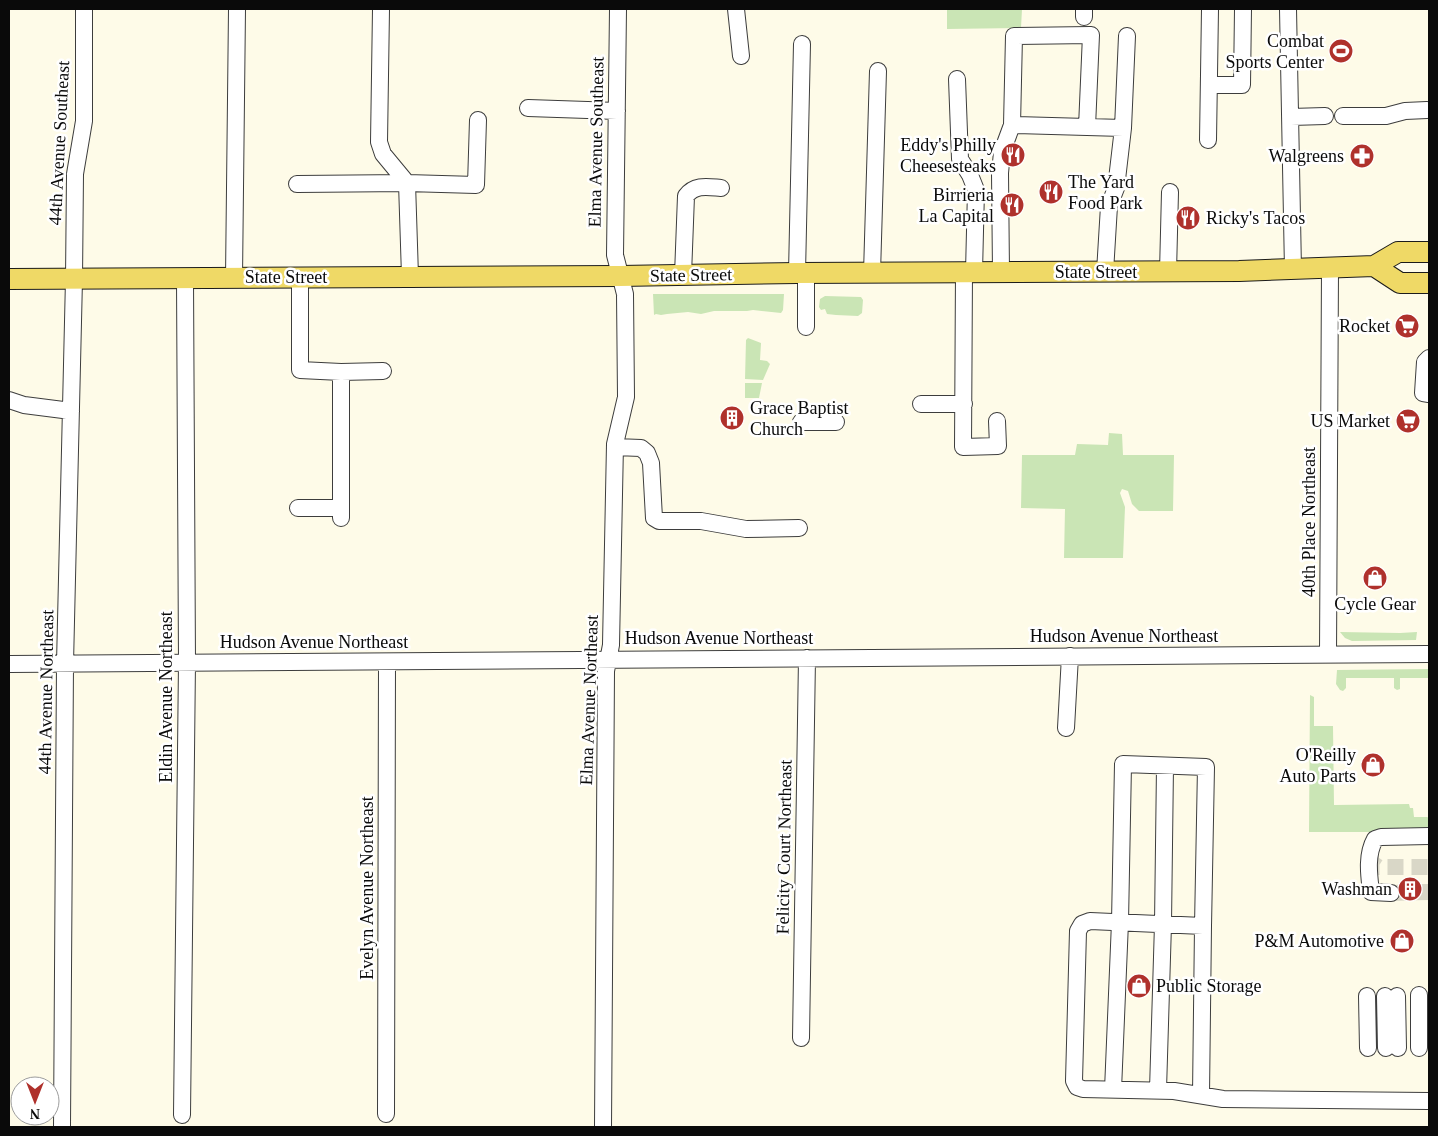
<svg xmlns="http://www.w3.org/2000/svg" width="1438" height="1136" font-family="Georgia,serif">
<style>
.green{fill:#cae5b5}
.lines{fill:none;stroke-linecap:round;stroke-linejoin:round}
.minor-tunnel{stroke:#d9d7c7;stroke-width:16;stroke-dasharray:16 8;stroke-linecap:butt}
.minor-casing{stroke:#3d3d3d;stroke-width:18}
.major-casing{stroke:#1b1b1b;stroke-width:22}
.minor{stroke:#fff;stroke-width:16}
.major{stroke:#efd966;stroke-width:20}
.labels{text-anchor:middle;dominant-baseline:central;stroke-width:5;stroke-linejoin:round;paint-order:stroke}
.poi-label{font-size:18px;fill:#0a0a0a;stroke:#fff;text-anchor:end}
.street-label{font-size:18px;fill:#0a0a0a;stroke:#fff}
</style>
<rect width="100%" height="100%" fill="#fefbe8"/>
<path class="green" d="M947 9H1022L1021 28 947 29Z
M653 294H784L783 310 781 313 753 310 747 311H714L701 314 688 312 667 314 661 315 656 314 654 315Z
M825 296 861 297 863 300 862 313 858 316 836 315 827 314 825 309 821 310 819 307 820 299Z
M748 338 761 343 760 360 767 361 770 364 763 380 745 379 746 340Z
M745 383H762L759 398H745Z
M1109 433 1122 434 1123 455H1174L1173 511H1139L1132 504 1128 491 1122 489 1120 493 1125 507 1123 558H1064L1065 509 1021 508 1022 455H1075L1077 444 1108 445Z
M1340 632 1400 633 1417 632 1416 640 1352 641 1345 638Z
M1429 669V678H1400V689L1397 690 1394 688V678H1346V688L1343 691 1340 690 1336 684 1337 670Z
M1310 695 1314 697V726H1333L1334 805 1409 804 1410 808H1413L1414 817H1427L1429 818V832H1309Z"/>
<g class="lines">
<path class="minor-tunnel" d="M1370 856 1372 863 1378 867H1429
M1391 893 1429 892"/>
<defs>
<path id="minor" d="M381 9 379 142 383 154 407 183 410 276
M736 9 741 56
M1288 9 1293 270
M1084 17V9
M957 79 960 159 970 175 976 190 974 272
M1209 85H1242L1243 9
M528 108 617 111
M1343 116H1386L1405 111 1427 110
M1291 117 1325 116
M1087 127 1123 128 1116 188 1109 206 1105 272
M1123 128 1127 36
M1208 140 1210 9
M297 184 407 183 476 185 478 120
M964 272 963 447 998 446 997 421
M1001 272 1000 173 1002 152 1012 125 1087 127 1091 35 1014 36 1012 125
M1168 272 1170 192
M797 273 802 44
M806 273V327
M872 273 878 71
M683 275 686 196C695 184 708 187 721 188
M234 278 237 9
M300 278V370L341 372V518
M1429 358 1425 362 1423 393 1429 394
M341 372 383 371
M9 400 24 405 71 411
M921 404H964
M801 422H836
M615 447 641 448 647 453 651 463 654 518 659 521H701L746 529 799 528
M298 508H341
M1328 655 1330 269
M9 664 1429 654
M1066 728 1070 656
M1391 893 1371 892C1369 875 1366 855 1375 839L1381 837 1429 836
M1367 996 1368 1048
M1385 996 1386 1048
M1397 996 1398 1048
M801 1038 807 658
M1419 1048V995
M1113 1090 1120 922 1123 764 1206 767 1203 926
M1158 1090 1163 924 1165 766
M1201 1095 1203 926 1090 921 1082 924 1078 931 1074 1081 1077 1087 1083 1089 1174 1091 1223 1099 1429 1101
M386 1114 387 662
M182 1115 187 662 185 279
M62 1127 65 664 74 279 75 174 84 121V9
M603 1127 606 671 611 645 615 444 626 397 625 294 615 255 618 9"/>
<path id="major" d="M1374 266 1400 283H1429
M9 279 620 276 797 273 1239 271 1374 266 1398 252H1429"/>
</defs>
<use href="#minor" class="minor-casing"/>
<use href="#major" class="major-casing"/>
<use href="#minor" class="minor"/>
<use href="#major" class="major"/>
</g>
<defs>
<symbol id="stadium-disc" viewBox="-11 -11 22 22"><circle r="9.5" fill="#af312c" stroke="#fff"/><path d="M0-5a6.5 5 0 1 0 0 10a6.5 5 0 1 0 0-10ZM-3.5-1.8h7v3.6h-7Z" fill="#fff"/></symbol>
<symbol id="restaurant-disc" viewBox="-11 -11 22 22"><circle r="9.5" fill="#af312c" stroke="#fff"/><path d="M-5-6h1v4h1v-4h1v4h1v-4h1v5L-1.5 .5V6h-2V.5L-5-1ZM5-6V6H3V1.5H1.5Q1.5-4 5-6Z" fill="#fff"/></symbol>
<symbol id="pharmacy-disc" viewBox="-11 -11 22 22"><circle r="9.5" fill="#af312c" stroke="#fff"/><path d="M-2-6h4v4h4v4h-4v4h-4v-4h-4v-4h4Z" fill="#fff"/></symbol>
<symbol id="supermarket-disc" viewBox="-11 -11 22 22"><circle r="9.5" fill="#af312c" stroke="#fff"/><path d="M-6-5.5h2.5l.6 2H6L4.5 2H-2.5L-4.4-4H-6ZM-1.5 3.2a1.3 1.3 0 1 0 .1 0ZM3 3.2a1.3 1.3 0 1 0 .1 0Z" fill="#fff"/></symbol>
<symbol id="building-disc" viewBox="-11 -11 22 22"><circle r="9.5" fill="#af312c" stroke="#fff"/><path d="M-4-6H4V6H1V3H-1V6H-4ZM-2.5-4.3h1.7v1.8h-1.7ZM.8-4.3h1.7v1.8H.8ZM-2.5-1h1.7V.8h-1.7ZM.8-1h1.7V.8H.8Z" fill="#fff"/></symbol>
<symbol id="shop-disc" viewBox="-11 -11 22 22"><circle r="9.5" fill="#af312c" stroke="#fff"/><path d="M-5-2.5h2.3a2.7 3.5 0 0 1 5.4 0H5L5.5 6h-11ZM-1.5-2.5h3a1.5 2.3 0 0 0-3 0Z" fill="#fff"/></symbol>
</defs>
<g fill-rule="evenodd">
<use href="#stadium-disc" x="1327" y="37" width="28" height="28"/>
<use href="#restaurant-disc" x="999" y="141" width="28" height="28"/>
<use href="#pharmacy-disc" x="1348" y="142" width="28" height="28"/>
<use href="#restaurant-disc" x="1037" y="178" width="28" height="28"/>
<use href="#restaurant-disc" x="998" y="191" width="28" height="28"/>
<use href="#restaurant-disc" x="1174" y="204" width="28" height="28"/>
<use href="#supermarket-disc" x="1393" y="312" width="28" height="28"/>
<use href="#building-disc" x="718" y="404" width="28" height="28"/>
<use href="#supermarket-disc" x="1394" y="407" width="28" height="28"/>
<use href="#shop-disc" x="1361" y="564" width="28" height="28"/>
<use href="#shop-disc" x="1359" y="751" width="28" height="28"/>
<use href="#building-disc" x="1396" y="875" width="28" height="28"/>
<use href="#shop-disc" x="1388" y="927" width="28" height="28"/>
<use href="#shop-disc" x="1125" y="972" width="28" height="28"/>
</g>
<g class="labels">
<g class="poi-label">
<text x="1324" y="41">Combat<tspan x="1324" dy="21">Sports Center</tspan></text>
<text x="996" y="145">Eddy's Philly<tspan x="996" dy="21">Cheesesteaks</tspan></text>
<text x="1344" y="156">Walgreens</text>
<text x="1068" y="182" text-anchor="start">The Yard<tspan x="1068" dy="21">Food Park</tspan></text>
<text x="994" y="195">Birrieria<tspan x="994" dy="21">La Capital</tspan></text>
<text x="1206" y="218" text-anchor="start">Ricky's Tacos</text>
<text x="1390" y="326">Rocket</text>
<text x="750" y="408" text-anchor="start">Grace Baptist<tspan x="750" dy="21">Church</tspan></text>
<text x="1390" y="421">US Market</text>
<text x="1375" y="604" text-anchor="middle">Cycle Gear</text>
<text x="1356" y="755">O'Reilly<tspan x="1356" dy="21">Auto Parts</tspan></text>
<text x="1392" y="889">Washman</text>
<text x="1384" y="941">P&amp;M Automotive</text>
<text x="1156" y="986" text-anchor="start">Public Storage</text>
</g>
<g class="street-label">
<text transform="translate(596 142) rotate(-89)">Elma Avenue Southeast</text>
<text transform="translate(59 143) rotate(-87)">44th Avenue Southeast</text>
<text x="1096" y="272">State Street</text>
<text transform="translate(691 275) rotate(-1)">State Street</text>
<text x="286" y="277">State Street</text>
<text transform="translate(1309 522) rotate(-90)">40th Place Northeast</text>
<text x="1124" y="636">Hudson Avenue Northeast</text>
<text x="719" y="638">Hudson Avenue Northeast</text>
<text x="314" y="642">Hudson Avenue Northeast</text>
<text transform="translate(46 692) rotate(-89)">44th Avenue Northeast</text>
<text transform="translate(166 697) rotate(-90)">Eldin Avenue Northeast</text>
<text transform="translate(589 700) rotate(-88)">Elma Avenue Northeast</text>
<text transform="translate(784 847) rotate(-89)">Felicity Court Northeast</text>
<text transform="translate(367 888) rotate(-90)">Evelyn Avenue Northeast</text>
</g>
</g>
<rect width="1438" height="1136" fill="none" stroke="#0a0a0a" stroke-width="20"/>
<g transform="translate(35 1101) rotate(180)"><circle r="24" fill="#ffffff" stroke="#9d9d9d"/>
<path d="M0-4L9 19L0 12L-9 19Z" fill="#af312c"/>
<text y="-8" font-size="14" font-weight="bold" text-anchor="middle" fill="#0a0a0a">N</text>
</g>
</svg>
